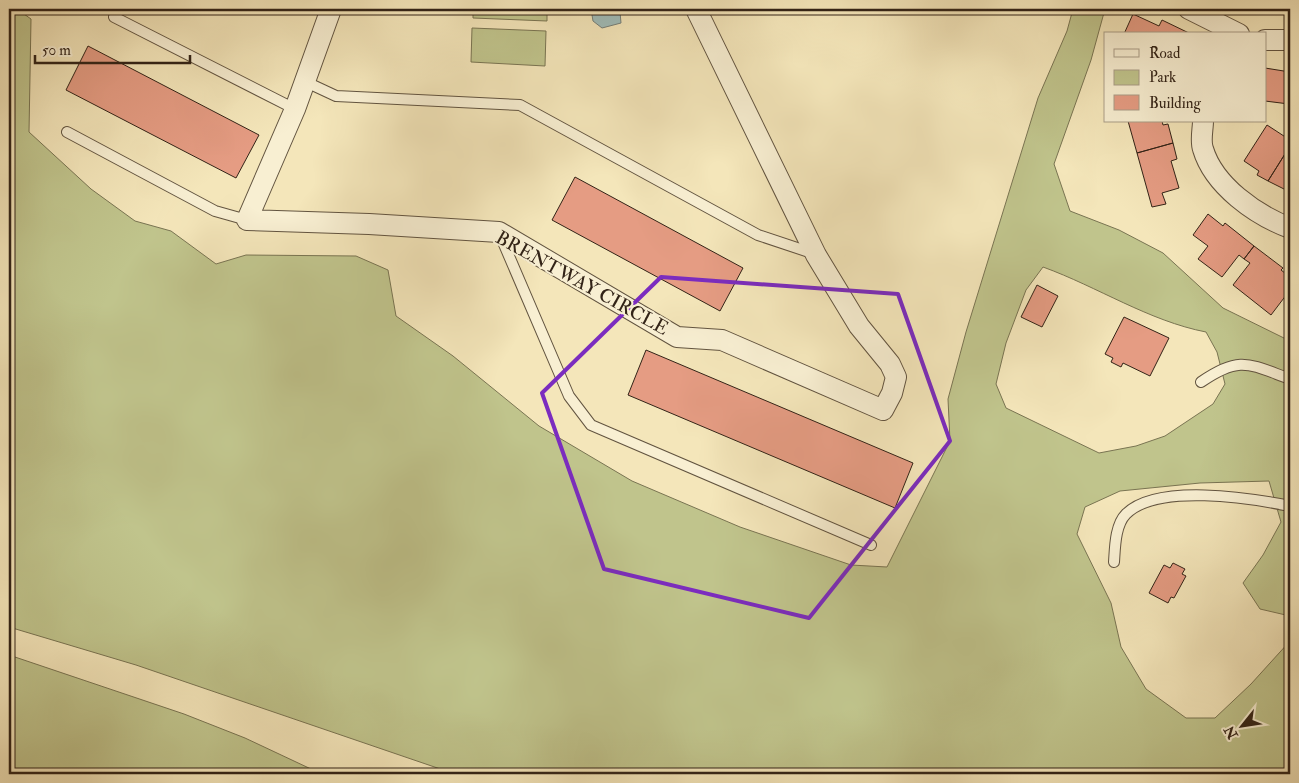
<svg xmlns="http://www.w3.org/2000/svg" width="1299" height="783" font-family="'IM FELL Double Pica',serif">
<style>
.green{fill:#c0c48c;stroke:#797452;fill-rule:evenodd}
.water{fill:#a0bdba;stroke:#747f79}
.building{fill:#e59c83;stroke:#322317}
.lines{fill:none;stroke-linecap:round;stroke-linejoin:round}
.lane-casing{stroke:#625440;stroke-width:12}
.street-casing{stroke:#625440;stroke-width:22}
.lane{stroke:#f8efd2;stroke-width:10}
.street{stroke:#f8efd2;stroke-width:20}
.marked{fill:none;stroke:#7b2cbf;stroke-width:4;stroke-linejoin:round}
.labels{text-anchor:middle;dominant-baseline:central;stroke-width:4;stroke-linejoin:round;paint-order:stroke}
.street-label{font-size:19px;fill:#322317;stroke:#f8efd2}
</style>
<rect width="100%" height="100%" fill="#f4e6ba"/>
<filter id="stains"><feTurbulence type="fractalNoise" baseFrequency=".004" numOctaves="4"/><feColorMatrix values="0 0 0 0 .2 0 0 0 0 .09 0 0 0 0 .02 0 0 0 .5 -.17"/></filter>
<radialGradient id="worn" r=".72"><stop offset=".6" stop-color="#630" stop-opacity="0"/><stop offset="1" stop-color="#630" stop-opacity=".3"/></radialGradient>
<path class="green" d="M9 9H17L31 19 29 132 91 189 135 221 171 231 216 264 246 255 356 256 388 270 396 316 453 356 539 426 632 481 740 527 851 565 887 567 950 441 948 399 966 332 1038 98 1067 31 1073 9H1105L1091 60 1054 164 1070 211 1119 230 1163 253 1223 308 1290 341V616L1260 609 1243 583 1263 555 1281 522 1269 481 1200 483 1120 491 1085 507 1077 534 1111 603 1121 647 1146 689 1186 718H1215L1251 684 1290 641V774H455L136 665 9 627ZM1043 267C1098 287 1149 321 1206 332L1217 352 1225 384 1213 404 1165 436 1136 446 1099 453 1006 408 996 384 1006 343 1026 290Z
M473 9H547V21L473 18Z
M472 28 546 31 545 66 471 62Z
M9 655 184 714 245 738 311 769 374 771 383 774H9Z"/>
<path class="water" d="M591 9H622L620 12 621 23 602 28 593 21Z"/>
<path class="building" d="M1133 14 1159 26 1162 20 1191 34H1124Z
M88 46 259 135 236 178 66 90Z
M1265 68 1290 72 1289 104 1265 101Z
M1128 121H1162L1163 125 1168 124 1173 143 1137 153Z
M1267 125 1290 140V146L1268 181 1257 175 1259 171 1244 161Z
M1173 143 1177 159 1171 161 1179 188 1162 193 1166 204 1152 207 1137 153Z
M1290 146V192L1268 181Z
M575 177 743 268 720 311 552 220Z
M1208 214 1223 226 1225 223 1254 246 1244 259 1239 255 1222 277 1198 259 1208 246 1193 235Z
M1254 246 1283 268 1281 270 1290 277V290L1271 315 1233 285 1250 263 1244 259Z
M1037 285 1058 296 1042 327 1021 317Z
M1124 317 1169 338 1150 376 1123 363 1121 367 1111 362 1113 358 1105 354Z
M646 350 913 463 895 508 628 395Z
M1173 563 1185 569 1182 574 1186 576 1174 598 1171 597 1168 603 1149 593 1164 565 1170 568Z"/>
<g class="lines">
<defs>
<path id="lane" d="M114 17 295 109
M306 82 336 96 520 105 758 235 815 254
M67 132 215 211 247 220
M500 235 569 396 591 425 871 545
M1201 382C1240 355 1249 364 1290 379
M1114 562C1115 548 1115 525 1126 514 1157 483 1250 498 1290 506"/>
<path id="street" d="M331 9 295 109 247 220 369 224 499 232 677 337 722 340 883 410 892 393 896 377 890 364 859 326 816 255 696 9
M1189 9 1239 34
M1265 40H1290
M1203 121C1203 129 1200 141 1203 149 1214 186 1256 215 1290 228"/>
</defs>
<use href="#lane" class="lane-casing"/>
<use href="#street" class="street-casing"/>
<use href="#lane" class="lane"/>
<use href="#street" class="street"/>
</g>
<path class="marked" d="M661 277 898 294 950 441 809 618 604 569 542 393Z"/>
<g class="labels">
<g class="street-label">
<text transform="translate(582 283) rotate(29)">BRENTWAY CIRCLE</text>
</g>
</g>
<rect width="1299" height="783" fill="none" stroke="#f4e6ba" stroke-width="30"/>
<rect x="10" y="10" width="1279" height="763" fill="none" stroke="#322317" stroke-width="2.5"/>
<rect x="15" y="15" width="1269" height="753" fill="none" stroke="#322317"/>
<rect x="1104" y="32" width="162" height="90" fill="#f8efd2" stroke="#a99d87"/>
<rect x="1114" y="49" width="25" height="8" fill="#f8efd2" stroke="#a99d87"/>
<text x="1149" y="58" font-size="15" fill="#322317">Road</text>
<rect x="1114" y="70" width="25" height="15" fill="#c0c48c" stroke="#a99d87"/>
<text x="1149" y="82" font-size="15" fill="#322317">Park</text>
<rect x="1114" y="95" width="25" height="15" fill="#e59c83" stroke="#a99d87"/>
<text x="1149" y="108" font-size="15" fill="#322317">Building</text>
<g transform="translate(1242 726) rotate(240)" stroke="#f8efd2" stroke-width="4" paint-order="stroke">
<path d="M0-4L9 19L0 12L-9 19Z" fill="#322317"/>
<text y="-8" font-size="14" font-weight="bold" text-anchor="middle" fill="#322317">N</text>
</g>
<path d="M35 55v8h155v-8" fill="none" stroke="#322317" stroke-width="2.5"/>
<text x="42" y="55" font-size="15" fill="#322317" stroke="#f8efd2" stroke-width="4" paint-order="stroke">50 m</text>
<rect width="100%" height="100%" filter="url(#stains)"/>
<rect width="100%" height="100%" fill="url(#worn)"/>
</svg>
